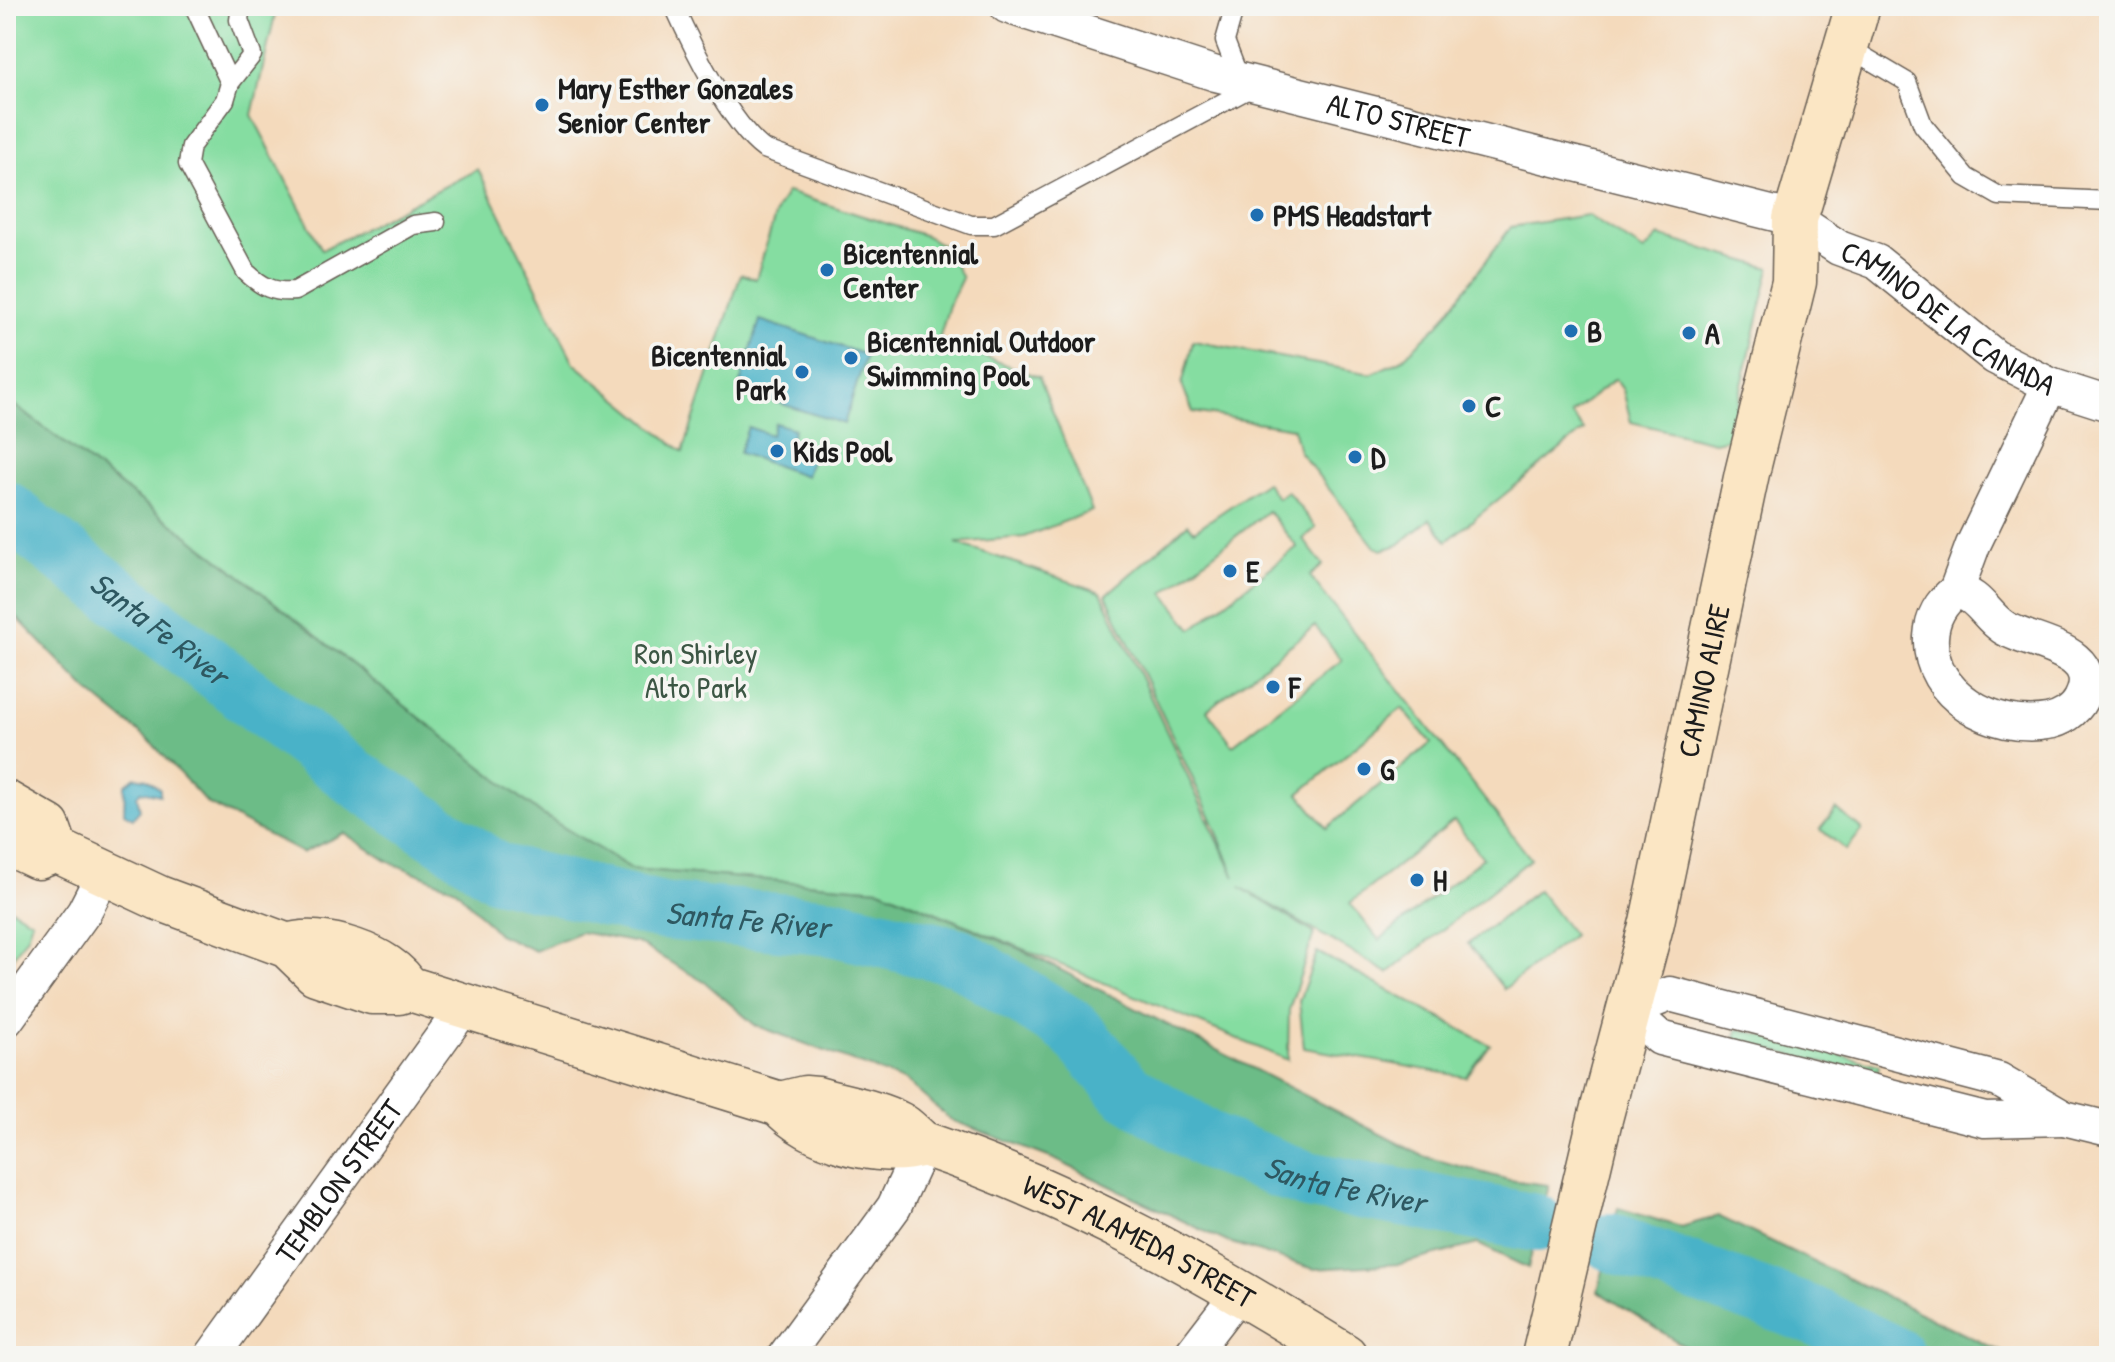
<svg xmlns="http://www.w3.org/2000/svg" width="2115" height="1362" font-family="'Patrick Hand',sans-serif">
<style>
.industrial{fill:#d2bec5}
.green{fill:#85dda1;stroke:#507c5e;stroke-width:2;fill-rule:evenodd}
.forest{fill:#6cbc87;stroke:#446c52;stroke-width:2}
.water{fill:#49b2c8;stroke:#326772;stroke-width:2}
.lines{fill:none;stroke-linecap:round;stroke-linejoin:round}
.river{stroke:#49b2c8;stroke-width:58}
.lane-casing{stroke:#685e54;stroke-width:21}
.street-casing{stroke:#685e54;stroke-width:37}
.secondary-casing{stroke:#685e54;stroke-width:47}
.lane{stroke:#fff;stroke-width:18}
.street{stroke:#fff;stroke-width:34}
.secondary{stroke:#fbe6c4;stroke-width:44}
.poi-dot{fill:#1f6fb2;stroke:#f6f6f2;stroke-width:3}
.labels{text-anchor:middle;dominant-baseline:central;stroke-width:7;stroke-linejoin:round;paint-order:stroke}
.poi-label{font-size:30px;font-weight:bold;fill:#1c1c1c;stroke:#f6f6f2;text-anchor:start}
.street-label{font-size:30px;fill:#1c1c1c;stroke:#f6f6f2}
.park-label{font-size:30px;fill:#3c5644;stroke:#f6f6f2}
.water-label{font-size:32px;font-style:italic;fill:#2e5861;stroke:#f6f6f2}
</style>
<rect width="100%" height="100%" fill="#f6f6f2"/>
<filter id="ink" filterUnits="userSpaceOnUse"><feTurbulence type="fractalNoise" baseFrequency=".0125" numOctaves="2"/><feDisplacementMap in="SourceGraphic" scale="16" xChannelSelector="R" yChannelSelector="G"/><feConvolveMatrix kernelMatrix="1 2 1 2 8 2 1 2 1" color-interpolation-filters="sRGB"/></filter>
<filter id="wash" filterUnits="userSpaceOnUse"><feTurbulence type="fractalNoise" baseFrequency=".006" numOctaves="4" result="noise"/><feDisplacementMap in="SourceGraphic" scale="32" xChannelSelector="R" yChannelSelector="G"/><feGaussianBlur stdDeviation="1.8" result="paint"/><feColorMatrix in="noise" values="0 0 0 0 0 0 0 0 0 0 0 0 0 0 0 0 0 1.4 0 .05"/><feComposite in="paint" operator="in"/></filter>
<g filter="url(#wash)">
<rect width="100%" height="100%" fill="#f4dabc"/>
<path class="industrial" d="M1615 1345H1616L1644 1356H1597Z"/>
<path class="green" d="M6 6H277L252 115 322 250 478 169 574 363 683 452 741 274 756 279 777 209 787 192 926 236 945 247 962 278 949 305 939 340 1039 377 1092 511 1024 537 956 543 1101 592 1235 877 1212 820 1106 595 1188 524 1194 531 1266 482 1278 498 1287 491 1316 528 1303 539 1323 565 1310 576 1531 859 1388 973 1240 887 1314 933 1289 1010 1288 1060 880 889 632 869 540 813 237 573 6 399ZM1268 511 1297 547 1192 629 1164 593ZM1315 626 1342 660 1233 745 1207 710ZM1402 708 1431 743 1327 828 1299 794ZM1454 821 1483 858 1379 940 1350 903Z
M1587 215 1644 251 1659 236 1770 268 1729 439 1714 442 1631 422 1623 390 1615 379 1571 414 1584 430 1447 541 1430 519 1398 545 1382 550 1375 547 1299 451 1293 428 1193 412 1182 385 1193 341 1371 374 1401 360 1439 324 1511 227Z
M1836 809 1862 830 1846 850 1820 829Z
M1538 890 1573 935 1504 989 1468 944Z
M6 906 32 921 27 936 8 965Z
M1317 952 1490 1045 1466 1077 1304 1048 1299 1001Z
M1738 1029 1879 1065 1877 1076 1735 1041Z"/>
<path class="forest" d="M6 399 237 573 540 813 632 869 880 889 1020 949 1423 1156 1509 1180 1549 1185 1528 1268 1478 1244 1401 1264 1314 1269 1225 1241 1056 1160 951 1120 906 1081 755 1025 706 983 637 943 580 932 535 951 498 934 456 889 387 861 344 833 302 853 207 803 150 741 87 690 6 606Z
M1618 1208 1681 1227 1718 1216 2010 1356H1706L1692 1351 1598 1291Z"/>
<path class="water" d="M760 320 866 355 844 424 738 390Z
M775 423 794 429 790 441 815 449 806 476 739 453 748 427 771 435Z
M135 777 147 779 160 789V795L141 791 137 796 140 810 133 818 124 813 125 785Z"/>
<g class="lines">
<g class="river">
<path id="s1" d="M6 510 354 777 497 872 662 911 832 927 959 957 1071 1027 1127 1091 1212 1143 1307 1180 1536 1223"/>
<path d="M1610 1242 1811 1315 1896 1356"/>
</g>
</g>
</g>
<g filter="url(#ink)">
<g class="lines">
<defs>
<path id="lane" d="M194 6 230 83
M241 6 239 20 252 55 230 83 225 100 191 146 188 164 246 272C262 287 274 293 295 291L413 225 436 222
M674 6C692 46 730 124 764 149L971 225H994L1254 86
M1235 6 1225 41 1240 80
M1846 46 1907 82 1923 125 1966 177 1999 196 2109 201"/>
<g id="street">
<path id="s2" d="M1007 6 1216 74 1795 219 1839 248 1877 262 1995 357 2050 385 2109 404"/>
<path d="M1956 591C1979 595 1985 615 2003 627 2028 644 2106 649 2081 699 2075 711 2061 720 2047 722 1995 731 1928 696 1931 637 1932 618 1941 602 1956 591Z"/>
<path d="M1956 591 1973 545 2050 385"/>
<path d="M1670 994 1999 1080 2064 1118 1985 1120 1660 1038 1629 1010Z"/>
<path d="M6 1020 84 912 104 873"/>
<path d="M2064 1118 2109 1129"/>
<path id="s3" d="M212 1356 464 1007"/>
<path d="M785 1356 894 1207 923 1144"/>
<path d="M1190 1356 1240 1291"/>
</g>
<g id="secondary">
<path d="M6 803 48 827 56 850"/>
<path d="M6 842 38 857 56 850"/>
<path d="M56 850 159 898 288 946 316 973 372 992H399"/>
<path d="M288 946C320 934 391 957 407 988L780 1104C809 1138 880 1158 923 1144"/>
<path id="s4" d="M780 1104 805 1098 817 1099C843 1107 874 1111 899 1124 909 1129 917 1142 927 1145 1077 1196 1211 1273 1345 1356"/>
<path id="s5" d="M1544 1356 1600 1119 1652 922 1747 473 1794 282 1795 219 1858 6"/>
</g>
</defs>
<use href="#lane" class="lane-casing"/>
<use href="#street" class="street-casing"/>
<use href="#secondary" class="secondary-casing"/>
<use href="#lane" class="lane"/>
<use href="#street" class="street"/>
<use href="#secondary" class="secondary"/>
</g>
</g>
<g class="poi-dot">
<circle cx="542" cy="105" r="8"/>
<circle cx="1257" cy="215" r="8"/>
<circle cx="827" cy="270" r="8"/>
<circle cx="1571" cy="331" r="8"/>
<circle cx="1689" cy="333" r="8"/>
<circle cx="851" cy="358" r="8"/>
<circle cx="802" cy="372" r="8"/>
<circle cx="1469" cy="406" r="8"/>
<circle cx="777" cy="451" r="8"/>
<circle cx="1355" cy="457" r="8"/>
<circle cx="1230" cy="571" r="8"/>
<circle cx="1273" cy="687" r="8"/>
<circle cx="1364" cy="769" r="8"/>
<circle cx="1417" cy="880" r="8"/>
</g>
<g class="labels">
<g class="poi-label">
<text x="558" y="88">Mary Esther Gonzales<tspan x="558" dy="34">Senior Center</tspan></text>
<text x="1273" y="215">PMS Headstart</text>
<text x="843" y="253">Bicentennial<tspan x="843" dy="34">Center</tspan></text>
<text x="1587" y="331">B</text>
<text x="1705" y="333">A</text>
<text x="867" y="341">Bicentennial Outdoor<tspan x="867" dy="34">Swimming Pool</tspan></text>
<text x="786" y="355" text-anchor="end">Bicentennial<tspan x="786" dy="34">Park</tspan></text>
<text x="1485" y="406">C</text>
<text x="793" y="451">Kids Pool</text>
<text x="1371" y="457">D</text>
<text x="1246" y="571">E</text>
<text x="1289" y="687">F</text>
<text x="1380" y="769">G</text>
<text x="1433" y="880">H</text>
</g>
<g class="street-label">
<text stroke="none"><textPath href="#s2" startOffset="408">ALTO STREET</textPath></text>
<text stroke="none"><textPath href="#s2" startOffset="1000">CAMINO DE LA CANADA</textPath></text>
<text stroke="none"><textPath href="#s5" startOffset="694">CAMINO ALIRE</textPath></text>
<text stroke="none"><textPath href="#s3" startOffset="216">TEMBLON STREET</textPath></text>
<text stroke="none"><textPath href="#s4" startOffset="392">WEST ALAMEDA STREET</textPath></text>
</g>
<g class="park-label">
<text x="696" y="653">Ron Shirley<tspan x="696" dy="34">Alto Park</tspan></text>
</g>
<g class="water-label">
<text stroke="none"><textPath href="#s1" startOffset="194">Santa Fe River</textPath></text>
<text stroke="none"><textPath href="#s1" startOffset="866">Santa Fe River</textPath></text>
<text stroke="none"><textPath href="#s1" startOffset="1538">Santa Fe River</textPath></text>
</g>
</g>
<rect width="2115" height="1362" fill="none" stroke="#f6f6f2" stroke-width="32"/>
</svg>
